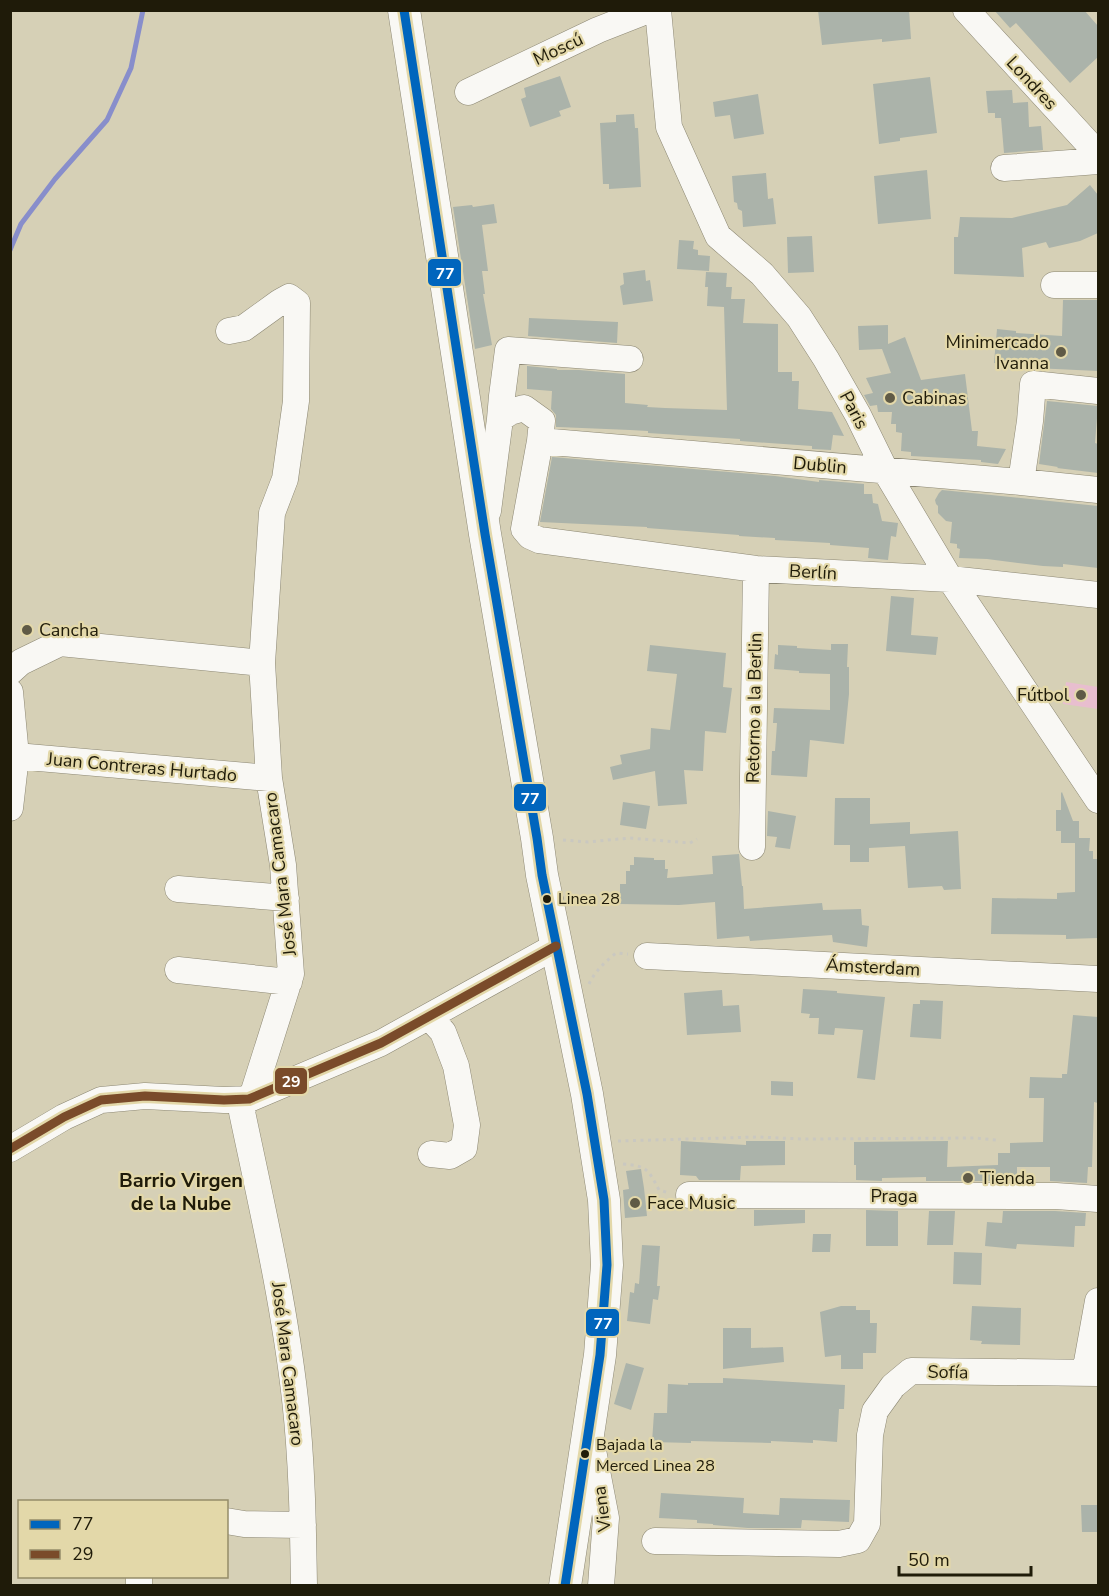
<svg xmlns="http://www.w3.org/2000/svg" width="1109" height="1596" font-family="'Nunito Sans',sans-serif">
<style>
.green{fill:#e8becf}
.lines{fill:none;stroke-linecap:round;stroke-linejoin:round}
.stream{stroke:#888ecb;stroke-width:5}
.building{fill:#abb3aa}
.minor-casing{stroke:#8c8773;stroke-width:27}
.major-casing{stroke:#8c8773;stroke-width:33}
.path{stroke:#cac8c0;stroke-width:3;stroke-dasharray:3 4.5;stroke-linecap:butt}
.minor{stroke:#f9f8f4;stroke-width:26}
.major{stroke:#f9f8f4;stroke-width:32}
.bus-1-casing{stroke:#e3d8a9;stroke-width:14}
.bus-2-casing{stroke:#e3d8a9;stroke-width:14}
.bus-1{stroke:#0065bd;stroke-width:9}
.bus-2{stroke:#7a4b2a;stroke-width:9}
.poi-dot{fill:#5f5a46;stroke:#e3d8a9;stroke-width:2}
.bus-dot{fill:#1f1b09;stroke:#e3d8a9;stroke-width:2}
.labels{text-anchor:middle;dominant-baseline:central;stroke-width:4.5;stroke-linejoin:round;paint-order:stroke}
.bus-label{font-size:16px;fill:#1f1b09;stroke:#e3d8a9;text-anchor:start}
.street-label{font-size:18px;fill:#1f1b09;stroke:#e3d8a9}
.poi-label{font-size:18px;fill:#1f1b09;stroke:#e3d8a9;text-anchor:start}
.neighbourhood-label{font-size:20px;font-weight:bold;fill:#1f1b09;stroke:#e3d8a9}
.line-badge{stroke:#e3d8a9;stroke-width:2}
.badge-label{font-size:16px;text-anchor:middle;font-weight:bold;fill:#fff}
</style>
<rect width="100%" height="100%" fill="#d6d0b6"/>
<path class="green" d="M1066 682 1098 687V709L1063 704Z"/>
<g class="lines">
<path class="stream" d="M10 250 21 224 55 179 107 120 131 68 143 10"/>
</g>
<path class="building" d="M818 10H909L911 39 882 42V39L822 45Z
M994 10H1084L1098 26V57L1070 83 1016 23 1010 28Z
M560 76 571 107 559 111 561 116 530 127 521 99 526 97 524 88Z
M930 77 937 133 900 138V141L879 144 873 84Z
M1012 90 1013 103 1028 102 1029 127 1041 126 1043 150 1004 153 1001 118H995V113H988L986 91Z
M758 94 764 134 734 139 730 115 715 117 713 102Z
M634 114 635 128H638L641 187 609 189V184H603L600 123 616 122V115Z
M927 170 931 219 878 224 874 176Z
M766 173 768 199 773 198 776 224 743 227 742 211 738 209 737 203 734 202 732 176Z
M1090 185 1098 195V233L1080 241 1049 248 1046 242 1022 248 1024 277 954 274V237H958L960 217 1012 218 1067 205Z
M494 204 497 223 482 225 488 271H482L485 294H483L492 345 475 349 453 207 472 205 473 207Z
M812 236 814 272 788 273 787 237Z
M679 240 694 241 693 249 698 250V255L710 256 709 271 677 269Z
M645 270 646 281 650 280 653 301 623 305 620 286 624 284 623 273Z
M706 272 727 273 726 287H732L731 299H745L743 323 778 324V372H792V381H799L798 409 832 412 844 436 833 435 831 450 812 449V446L740 441V439L648 433V431L630 430 558 427H556V415L551 409 552 391 527 389V366L557 369V370H579L625 374V403L648 405 647 407 665 408 727 410 724 307 707 306 708 287H705Z
M1063 300H1098V371L1034 368 994 363 997 329 1016 331V333L1062 336Z
M529 318 618 322 617 343 528 336Z
M888 325V344L905 337 921 380 965 374 972 431H978L977 446 1006 449 998 464 981 462V460L911 456V452L901 451 902 433 896 432V424H891L892 412H878L877 405 870 406 864 395 873 393 866 378 891 373 882 349 859 350 858 326Z
M1047 401 1098 406 1095 443 1098 444V473L1057 468 1058 467 1039 464Z
M552 457 775 476 819 482V480L864 484V494H872L873 503 878 504 882 521 898 523 896 537 891 536 888 560 868 558 869 548 830 545V543L775 540V538L739 536V535L647 528V527L540 522Z
M942 490 1098 506V568L1063 564V567L1043 566 987 559 959 558 960 549 957 548V544L950 543 952 522 946 521 938 513V506L936 504 935 500 939 493Z
M891 596 914 598 911 635 938 637 936 655 886 651Z
M831 644H848L847 667H849V694L844 744 810 740 807 777 771 775 772 751H775L777 723H773L774 708 830 710V674L799 673V671L774 669 775 654 778 655V645L797 646V648L831 650Z
M650 645 726 653 723 687 732 688 726 733 705 731 703 771 684 770 687 804 658 806 655 771 613 780 610 767 622 764 620 755 650 749 651 728 670 730 677 674 647 671Z
M1062 792 1073 821H1079V838H1090L1089 851H1093V859H1098V938L1066 939V935L991 934 992 898 1057 899V893L1075 892V843H1061V831H1056V810H1061V793Z
M835 798H870V824L910 822V834L958 831 961 889 944 890 942 886 908 888 905 846 869 848V862H850V845H834Z
M623 802 650 806 646 829 620 825Z
M768 811 796 816 790 849 775 847 777 837 767 836Z
M739 854 742 886H743L744 909 822 903 823 910 861 909 862 925 869 926 867 947 833 942 832 935 750 941 749 936 717 939 715 902 679 905 620 904V884H626V871H630V865H634V857L654 858V860H665V869H668L667 878 713 874 712 856Z
M803 989 837 991V993L885 997 875 1080 857 1078 863 1030 835 1028 834 1035 818 1034 819 1018H809L810 1014 801 1013Z
M722 990 723 1006 739 1005 741 1032 687 1035 684 993Z
M920 1000 943 1001 941 1039 910 1037 913 1004H920Z
M1073 1015 1098 1017V1103L1094 1102 1092 1167H1088L1087 1183 1050 1181V1167H1017V1181H926V1177L882 1178V1181L856 1180V1165H854V1142L948 1141 947 1167 998 1165V1153H1010V1143L1043 1142 1044 1098H1029L1030 1077 1062 1078V1074H1067Z
M771 1081 793 1082V1096L771 1095Z
M681 1141 746 1145V1141H785V1165L741 1166 740 1180H699L696 1176 680 1175Z
M641 1169 644 1188 647 1216 625 1218 623 1190 629 1189 626 1171Z
M754 1210H805V1223L754 1226Z
M866 1210 898 1211V1246H866Z
M929 1211H955L953 1245H927Z
M1003 1211H1055L1086 1213 1085 1226H1075L1074 1247 1017 1244 1016 1249 985 1246 987 1222 1002 1223Z
M813 1234H831L830 1252H812Z
M642 1245 660 1246 657 1286H660L658 1300 653 1299 650 1324 627 1321 630 1292 634 1293 635 1283 639 1284Z
M954 1252 982 1253 981 1285 953 1284Z
M841 1306H856V1310H870V1323H877L876 1353H863V1369H841V1355L825 1357 820 1312Z
M972 1306 1021 1308 1020 1345 981 1344 982 1341 970 1340Z
M723 1328H751V1348L783 1347 784 1362 723 1369Z
M626 1363 644 1368 631 1410 614 1404Z
M723 1378 845 1385 844 1409H839L837 1442 813 1440V1443L771 1441V1443L691 1441V1443L652 1442 654 1413H667L668 1384 688 1385V1383H723Z
M661 1493 744 1498 743 1513 779 1515 780 1498 850 1500 849 1522 802 1520 801 1528H748L713 1525V1524L697 1523V1520L659 1518Z
M1081 1505H1098V1532H1082Z"/>
<g class="lines">
<defs>
<path id="minor" d="M658 10 669 127 718 236 762 274 799 317 826 359 858 415 885 470 950 579 1098 800
M966 10 1098 154
M468 92 598 30 649 10
M1004 168 1098 161
M1054 285H1098
M229 331 244 328 280 302 289 297 297 303 296 401 285 479 272 513 262 663 269 778 283 865 291 974 254 1091 244 1105 242 1112C262 1207 284 1302 295 1399 302 1461 303 1523 304 1586
M500 419 502 396 508 350 630 359
M540 441 1021 482 1098 490
M1021 482 1030 421 1033 384 1098 391
M488 511 500 419 510 412 524 408 542 421 540 441 524 529 530 536 539 540 756 569 950 579 1098 595
M10 672 21 662 60 643 262 663
M10 692 16 756 10 808
M16 756 269 778
M752 847 756 569
M178 889 286 898
M647 956 1098 979
M178 970 289 982
M429 1017 443 1032 456 1066 467 1125 464 1148 450 1156 431 1154
M10 1149 64 1117 101 1100 145 1096 224 1100 249 1099 381 1043 556 946
M689 1195 1056 1196 1098 1199
M1085 1373 1098 1301
M591 1440 606 1518 601 1586
M226 1521 244 1524 303 1525
M655 1541 839 1544 858 1540 867 1524 870 1435 875 1411 893 1386 911 1371 1098 1373
M139 1576V1586"/>
<path id="major" d="M404 10 485 534 537 838 542 875 587 1094 604 1200 607 1265 600 1355 565 1586"/>
</defs>
<use href="#minor" class="minor-casing"/>
<use href="#major" class="major-casing"/>
<path class="path" d="M563 840 588 842 630 838 690 843 697 839
M589 984C595 971 605 962 616 953L628 954
M618 1141 758 1137 802 1139 974 1138 996 1140
M623 1164C647 1166 648 1169 659 1190L669 1193"/>
<use href="#minor" class="minor"/>
<use href="#major" class="major"/>
<defs>
<path id="bus-1" d="M404 10 485 534 537 838 542 875 587 1094 604 1200 607 1265 600 1355 565 1586"/>
<path id="bus-2" d="M10 1149 64 1117 101 1100 145 1096 224 1100 249 1099 381 1043 556 946"/>
</defs>
<use href="#bus-1" class="bus-1-casing"/>
<use href="#bus-2" class="bus-2-casing"/>
<use href="#bus-1" class="bus-1"/>
<use href="#bus-2" class="bus-2"/>
</g>
<g class="poi-dot">
<circle cx="1061" cy="352" r="6"/>
<circle cx="890" cy="398" r="6"/>
<circle cx="27" cy="630" r="6"/>
<circle cx="1081" cy="695" r="6"/>
<circle cx="968" cy="1178" r="6"/>
<circle cx="635" cy="1203" r="6"/>
</g>
<g class="bus-dot">
<circle cx="547" cy="899" r="5"/>
<circle cx="585" cy="1454" r="5"/>
</g>
<g class="labels">
<g class="bus-label">
<text x="558" y="899">Linea 28</text>
<text x="596" y="1445">Bajada la<tspan x="596" dy="21">Merced Linea 28</tspan></text>
</g>
<g class="street-label">
<text transform="translate(558 49) rotate(-25)">Moscú</text>
<text transform="translate(1032 83) rotate(47)">Londres</text>
<text transform="translate(854 410) rotate(62)">Paris</text>
<text transform="translate(820 465) rotate(5)">Dublin</text>
<text transform="translate(813 572) rotate(3)">Berlín</text>
<text transform="translate(754 708) rotate(-89)">Retorno a la Berlin</text>
<text transform="translate(142 767) rotate(5)">Juan Contreras Hurtado</text>
<text transform="translate(280 874) rotate(-97)">José Mara Camacaro</text>
<text transform="translate(873 967) rotate(3)">Ámsterdam</text>
<text x="894" y="1196">Praga</text>
<text transform="translate(288 1364) rotate(83)">José Mara Camacaro</text>
<text transform="translate(948 1372) rotate(1)">Sofía</text>
<text transform="translate(602 1509) rotate(-97)">Viena</text>
</g>
<g class="poi-label">
<text x="1049" y="342" text-anchor="end">Minimercado<tspan x="1049" dy="21">Ivanna</tspan></text>
<text x="902" y="398">Cabinas</text>
<text x="39" y="630">Cancha</text>
<text x="1069" y="695" text-anchor="end">Fútbol</text>
<text x="980" y="1178">Tienda</text>
<text x="647" y="1203">Face Music</text>
</g>
<g class="neighbourhood-label">
<text x="181" y="1180">Barrio Virgen<tspan x="181" dy="23">de la Nube</tspan></text>
</g>
</g>
<g class="line-badge">
<rect x="427" y="258" width="35" height="29" rx="6" fill="#0065bd"/>
<rect x="513" y="783" width="34" height="29" rx="6" fill="#0065bd"/>
<rect x="274" y="1067" width="34" height="28" rx="6" fill="#7a4b2a"/>
<rect x="585" y="1308" width="35" height="29" rx="6" fill="#0065bd"/>
</g>
<g class="badge-label">
<text x="445" y="279">77</text>
<text x="530" y="804">77</text>
<text x="291" y="1087">29</text>
<text x="603" y="1329">77</text>
</g>
<rect width="1109" height="1596" fill="none" stroke="#1f1b09" stroke-width="24"/>
<rect x="18" y="1500" width="210" height="78" fill="#e3d8a9" stroke="#958c69" stroke-width="1.5"/>
<rect x="30" y="1520" width="30" height="9" fill="#0065bd" stroke="#958c69" stroke-width="1.5"/>
<text x="72" y="1530" font-size="18" fill="#1f1b09">77</text>
<rect x="30" y="1550" width="30" height="9" fill="#7a4b2a" stroke="#958c69" stroke-width="1.5"/>
<text x="72" y="1560" font-size="18" fill="#1f1b09">29</text>
<path d="M899 1566v9h132v-9" fill="none" stroke="#1f1b09" stroke-width="3"/>
<text x="908" y="1566" font-size="18" fill="#1f1b09" stroke="#e3d8a9" stroke-width="4.5" paint-order="stroke">50 m</text>
</svg>
